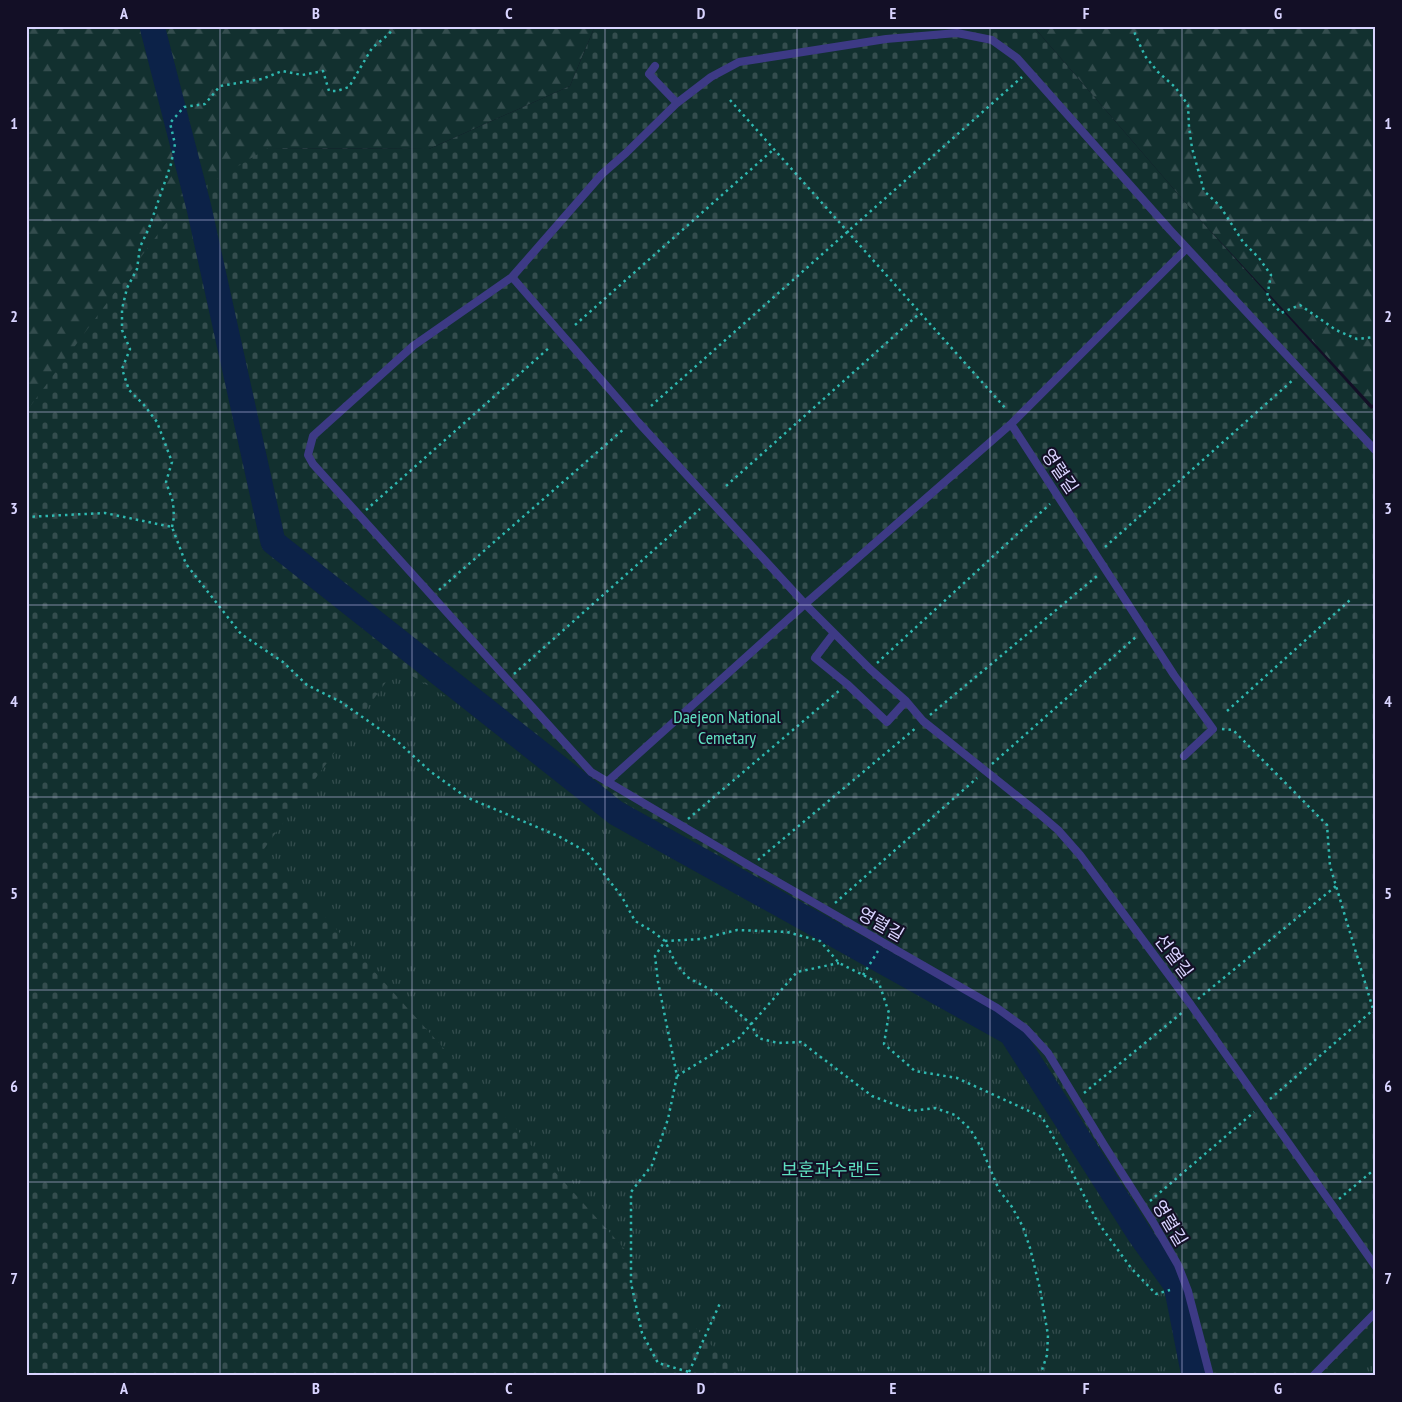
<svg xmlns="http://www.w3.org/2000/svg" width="1402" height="1402" font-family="'PT Sans Narrow','Noto Sans KR',sans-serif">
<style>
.forest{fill:url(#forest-firs)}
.cemetery{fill:url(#cemetery-stones)}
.park{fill:url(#park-tufts)}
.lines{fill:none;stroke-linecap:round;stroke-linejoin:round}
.river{stroke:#0c2248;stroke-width:25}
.path{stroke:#2fb8b0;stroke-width:2.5;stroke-dasharray:2.5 4;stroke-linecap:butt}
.lane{stroke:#3d3a85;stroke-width:8}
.grid{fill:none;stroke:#d9d4ff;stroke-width:1;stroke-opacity:0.55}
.labels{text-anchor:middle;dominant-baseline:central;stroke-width:4;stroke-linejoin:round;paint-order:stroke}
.street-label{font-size:18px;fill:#d9d4ff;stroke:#130f26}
.park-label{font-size:18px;fill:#5fe0c0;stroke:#130f26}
.neatline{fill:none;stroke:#d9d4ff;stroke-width:2}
.grid-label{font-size:16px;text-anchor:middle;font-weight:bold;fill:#d9d4ff}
</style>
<defs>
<pattern id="forest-firs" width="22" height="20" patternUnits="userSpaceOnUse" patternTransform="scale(1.25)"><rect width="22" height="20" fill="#12302f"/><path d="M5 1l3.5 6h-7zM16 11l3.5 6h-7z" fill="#344d4e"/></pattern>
<pattern id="cemetery-stones" width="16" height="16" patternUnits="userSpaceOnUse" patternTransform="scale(1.25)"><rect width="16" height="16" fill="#12302f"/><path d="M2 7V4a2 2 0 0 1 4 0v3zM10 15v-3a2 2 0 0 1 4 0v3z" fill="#344d4e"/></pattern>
<pattern id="park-tufts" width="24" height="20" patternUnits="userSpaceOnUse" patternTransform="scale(1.25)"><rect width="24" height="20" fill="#12302f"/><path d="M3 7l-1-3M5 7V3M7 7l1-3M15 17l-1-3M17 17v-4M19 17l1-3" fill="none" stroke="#344d4e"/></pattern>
</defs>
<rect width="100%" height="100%" fill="#130f26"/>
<path class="forest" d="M26 26H595L570 86 429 149 268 148 26 1376Z
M1033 26H1376V402L1372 405 1204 224Z"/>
<path class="cemetery" d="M595 26H1033L1204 224 1371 409 1376 406V1376H26V412L184 199 268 148 429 149 570 86Z"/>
<path class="park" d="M397 667 753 879 1043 1058 1150 1225 1185 1303 1201 1376H739L264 849Z
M1376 1349V1376H1349Z"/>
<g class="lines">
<path class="river" d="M152 26 199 208 273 542 616 813 1011 1033 1140 1235 1176 1285 1194 1376"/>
<path class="path" d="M1134 26 1135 34 1145 56 1158 72 1175 87 1188 105 1189 127 1192 148 1204 191 1220 206 1243 242 1259 258 1271 275 1267 297 1281 313 1300 305 1336 330 1357 339 1376 337
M730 100 1007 410
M575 325 774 149
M651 406 1022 77
M726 486 920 313
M366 510 550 347
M26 517 105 513 172 527 186 564 241 634 283 662 307 685 341 702 398 742 431 772 466 797 558 836 587 852 622 897 635 921 652 931 665 941 675 962 687 977 713 991 751 1024 758 1038 778 1043 801 1042 872 1096 912 1111 935 1108 955 1115 970 1129 981 1147 999 1190 1012 1207 1023 1227 1030 1248 1040 1289 1048 1335 1047 1355 1040 1376
M172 527 174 517 173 502 166 482 172 462 157 422 144 405 129 390 122 369 130 349 122 330V309L127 288 137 269 140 247 149 228 171 164 175 144 170 123 184 107 205 104 220 86 262 79 282 71 302 75 323 71 329 91H337L349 87 372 48 389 34 395 26
M1105 547 1294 379
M439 590 625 428
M877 663 1050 504
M514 674 700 509
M1227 711 1350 600
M930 715 1097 576
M1222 729 1233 730 1327 825 1330 866 1376 1019
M992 764 1138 635
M688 819 840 690
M758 860 917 727
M835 903 977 778
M863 975 878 951
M1198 999 1336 886
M677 1076 739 1038 797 972 839 963
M1084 1093 1184 1011
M1270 1099 1373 1010
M1339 1199 1376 1168
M1150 1201 1254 1112
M689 1372 721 1301
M693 1376 689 1372 658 1363 642 1333 631 1283V1192L652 1165 668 1119 677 1076 658 982 655 956 665 941 701 939 737 930 787 932 820 941 839 963 879 983 889 1013 884 1044 915 1071 957 1078 1042 1117 1066 1160 1097 1221 1131 1268 1156 1294 1170 1290"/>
<path class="lane" d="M655 66 649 74 677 103
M512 277 638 422 805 604 870 669 906 701 923 721 1037 812 1058 830 1080 855 1191 1005 1376 1267
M1011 424 1187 248
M834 633 815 658 847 684 887 722 906 701
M607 782 805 604 1011 424 1174 675 1213 729 1184 756
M1210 1376 1188 1291 1178 1265 1153 1222 1104 1145 1048 1053 1026 1029 997 1008 750 866 591 772 313 464 308 455 313 436 413 346 512 277 602 174 626 153 677 103 711 77 739 62 886 39 957 33 992 40 1017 58 1170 230 1376 451
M1313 1376 1376 1312"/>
</g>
<path class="grid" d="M220 26V1376M412 26V1376M605 26V1376M797 26V1376M990 26V1376M1182 26V1376M26 220H1376M26 412H1376M26 605H1376M26 797H1376M26 990H1376M26 1182H1376"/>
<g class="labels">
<g class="street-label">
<text transform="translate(1060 471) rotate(56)">영렬길</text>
<text transform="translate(881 924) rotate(30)">영렬길</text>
<text transform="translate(1174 956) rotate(53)">선열길</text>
<text transform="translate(1170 1223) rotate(59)">영렬길</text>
</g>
<g class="park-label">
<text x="727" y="716">Daejeon National<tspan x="727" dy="21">Cemetary</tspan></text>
<text x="831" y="1169">보훈과수랜드</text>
</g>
</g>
<rect width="1402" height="1402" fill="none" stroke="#130f26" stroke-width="55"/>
<rect x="28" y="28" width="1346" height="1346" class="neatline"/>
<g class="grid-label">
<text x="124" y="19">A</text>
<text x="316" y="19">B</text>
<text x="509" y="19">C</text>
<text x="701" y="19">D</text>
<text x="893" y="19">E</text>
<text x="1086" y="19">F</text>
<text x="1278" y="19">G</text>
<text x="14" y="129">1</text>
<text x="1388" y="129">1</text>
<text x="14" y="322">2</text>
<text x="1388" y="322">2</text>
<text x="14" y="514">3</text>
<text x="1388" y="514">3</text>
<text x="14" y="707">4</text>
<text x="1388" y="707">4</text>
<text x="14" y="899">5</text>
<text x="1388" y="899">5</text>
<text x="14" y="1092">6</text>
<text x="1388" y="1092">6</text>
<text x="14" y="1284">7</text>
<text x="1388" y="1284">7</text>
<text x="124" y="1394">A</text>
<text x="316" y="1394">B</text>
<text x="509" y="1394">C</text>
<text x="701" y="1394">D</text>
<text x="893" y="1394">E</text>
<text x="1086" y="1394">F</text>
<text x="1278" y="1394">G</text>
</g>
</svg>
